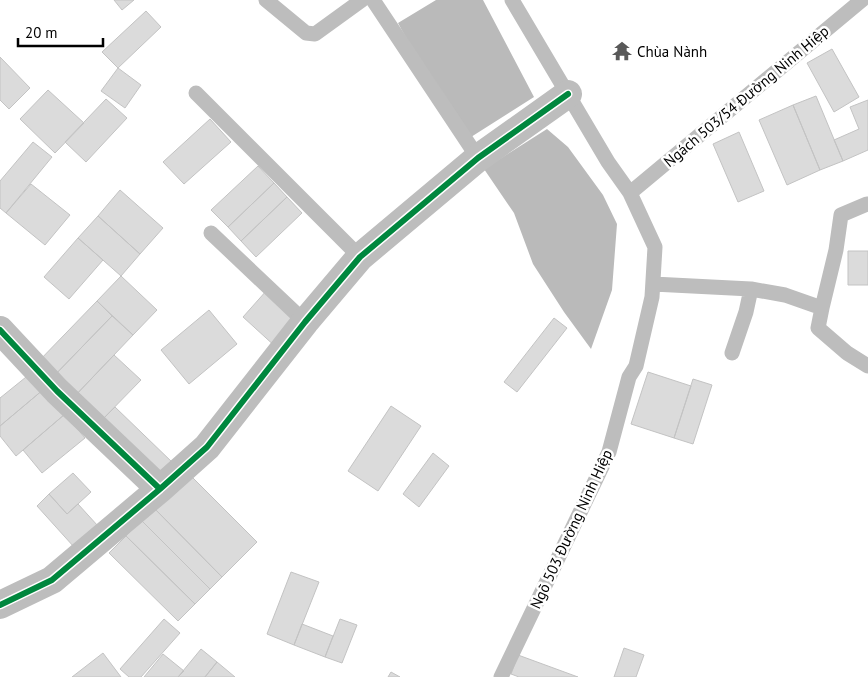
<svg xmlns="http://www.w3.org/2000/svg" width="868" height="677" font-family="'PT Sans',sans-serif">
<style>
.water{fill:#bababa}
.building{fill:#dbdbdb;stroke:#c3c3c3}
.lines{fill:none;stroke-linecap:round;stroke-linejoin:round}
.lane{stroke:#bdbdbd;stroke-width:15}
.street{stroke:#bdbdbd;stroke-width:28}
.cycleway-casing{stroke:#fff;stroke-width:9}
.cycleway{stroke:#00873e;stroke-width:6}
.labels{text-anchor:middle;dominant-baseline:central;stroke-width:5;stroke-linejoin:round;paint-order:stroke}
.poi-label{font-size:15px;fill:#000;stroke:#fff;text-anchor:start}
.street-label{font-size:15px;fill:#000;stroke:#fff}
</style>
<rect width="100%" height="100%" fill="#fff"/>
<path class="water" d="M436 0H483L534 97 471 137 419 62 398 23Z
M547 129 568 147 603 195 617 224 612 290 591 349 564 312 533 264 514 213 484 169Z"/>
<path class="building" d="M114 0H134L122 10Z
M146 11 161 27 118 68 102 52Z
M832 49 859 97 834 112 807 63Z
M0 57 30 88 9 109 0 100Z
M118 68 141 85 125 108 101 91Z
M48 90 84 123 55 153 20 119Z
M816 96 843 161 820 170 793 105Z
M106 99 127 118 86 162 65 142Z
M868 100V150L843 161 834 140 859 129 850 107Z
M793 105 820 170 787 185 759 120Z
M210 119 231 142 184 184 163 162Z
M739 132 764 191 738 202 713 144Z
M33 142 52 157 6 213 0 208V181Z
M258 166 274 183 228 227 211 210Z
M274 183 287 197 241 241 228 227Z
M31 184 70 215 45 245 6 213Z
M120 190 163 228 140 254 98 216Z
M287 197 302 213 256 257 241 241Z
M98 216 140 254 121 276 78 238Z
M78 238 103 260 69 299 44 277Z
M848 251H868V285H848Z
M121 276 157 310 133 335 97 301Z
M267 290 302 322 277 348 243 317Z
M97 301 112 316 51 379 36 364Z
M209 310 237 344 189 384 161 350Z
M112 316 133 335 72 399 51 379Z
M554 318 567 328 517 392 504 382Z
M114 355 141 380 98 424 72 399Z
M648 372 691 386 674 438 631 424Z
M31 373 44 389 0 426V398Z
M693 379 712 385 693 444 674 438Z
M44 389 65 414 16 456 0 436V426Z
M391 406 421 426 378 491 348 471Z
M115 407 173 463 156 480 98 424Z
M65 414 85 438 42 473 23 450Z
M433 453 449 466 419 507 403 494Z
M73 473 91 492 67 514 49 494Z
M188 473 257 542 222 577 154 508Z
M49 494 67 514 78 504 98 526 74 547 37 506Z
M154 508 222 577 210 589 141 520Z
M141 520 210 589 195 604 126 536Z
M126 536 195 604 178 621 109 553Z
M291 572 319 582 294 645 267 634Z
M164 619 180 633 141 677H129L120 669Z
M340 619 357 625 342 663 325 657Z
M302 624 333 636 325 657 294 645Z
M624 648 644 655 636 677H614Z
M201 649 217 662 205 677H178Z
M103 653 121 677H72Z
M163 654 184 671 178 677H144Z
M518 655 578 677H519L511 674Z
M217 662 235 677H205Z
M391 672 400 677H388Z"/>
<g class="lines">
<path class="lane" d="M266 0 306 33 315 34 362 0
M373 0 478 158
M196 93 360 257
M630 193 862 0
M211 233 305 322
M653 284 751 289 785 295 822 308 818 328 847 353 868 366
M822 308 836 250 841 215 867 204
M732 353 746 312 751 289
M501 677 609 452 629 377 636 366 652 297 655 247 630 193 608 162 512 0"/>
<path class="street" d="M0 330 57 391 160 489
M0 605 52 580 160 489 207 447 305 322 360 257 478 158 568 94"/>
<defs>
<path id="cycleway" d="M0 330 57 391 160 489
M0 605 52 580 160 489 207 447 305 322 360 257 478 158 568 94"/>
</defs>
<use href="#cycleway" class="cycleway-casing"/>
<use href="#cycleway" class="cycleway"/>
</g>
<defs>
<symbol id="temple-bare" viewBox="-9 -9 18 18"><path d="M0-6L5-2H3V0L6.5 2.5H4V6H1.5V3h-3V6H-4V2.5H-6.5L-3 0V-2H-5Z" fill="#595959" stroke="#fff" stroke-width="2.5" paint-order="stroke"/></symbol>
</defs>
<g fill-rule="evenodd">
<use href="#temple-bare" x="608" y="37" width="28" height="28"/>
</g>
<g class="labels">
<g class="poi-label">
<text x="637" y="51">Chùa Nành</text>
</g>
<g class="street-label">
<text transform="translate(746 96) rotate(-40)">Ngách 503/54 Đường Ninh Hiệp</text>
<text transform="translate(571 529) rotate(-65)">Ngõ 503 Đường Ninh Hiệp</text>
</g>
</g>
<path d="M18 38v8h85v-8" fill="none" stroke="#000000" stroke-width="2.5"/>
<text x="25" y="38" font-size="15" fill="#000000" stroke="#ffffff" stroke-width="4" paint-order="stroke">20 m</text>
</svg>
